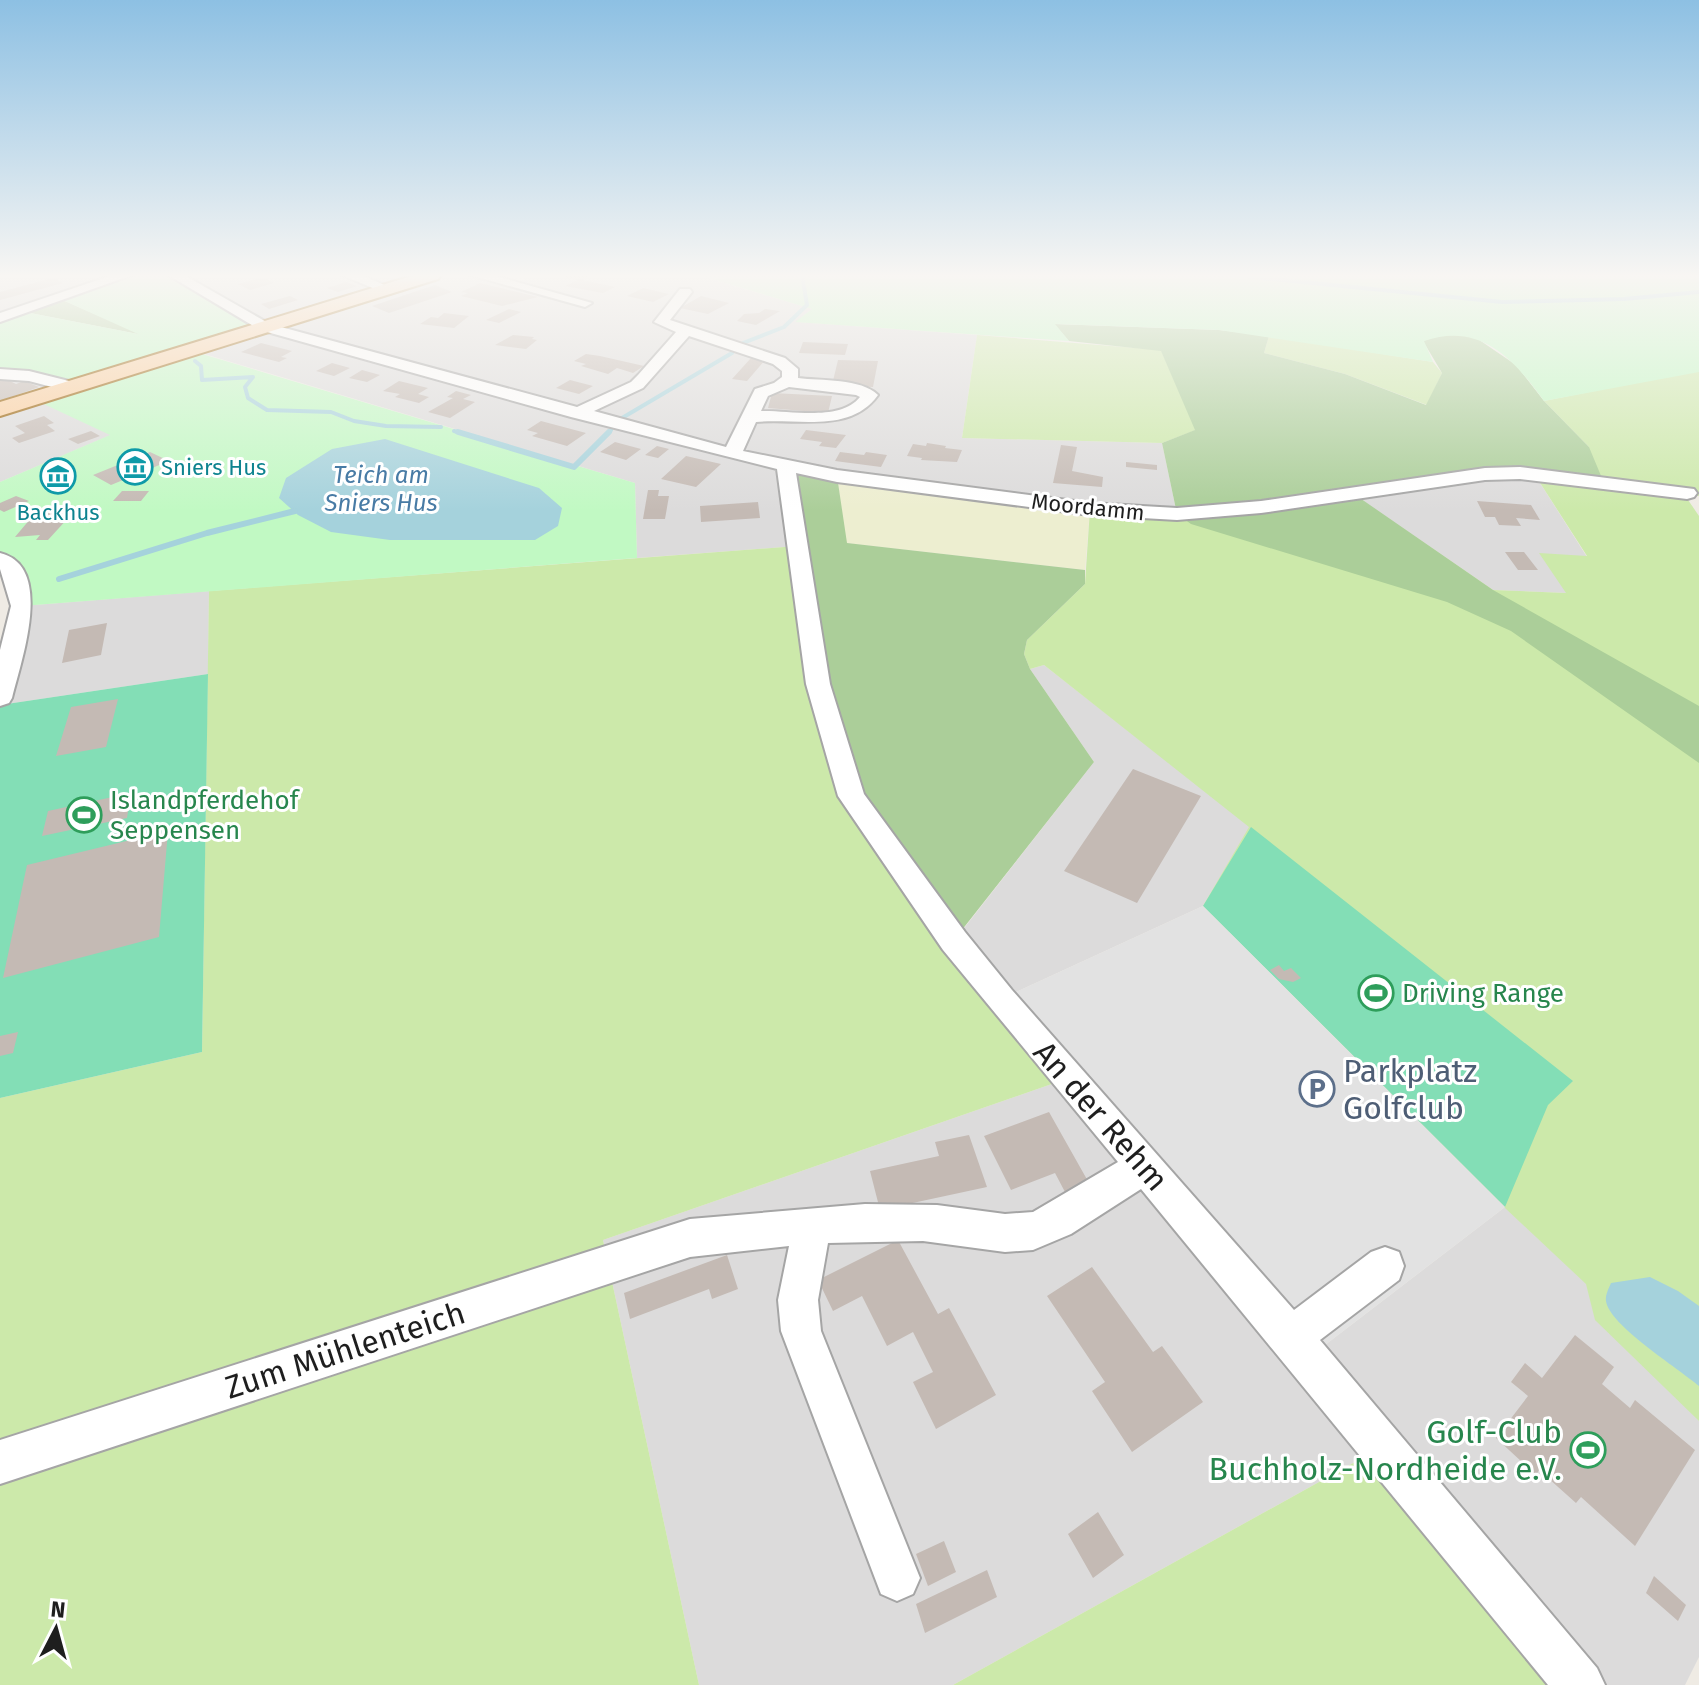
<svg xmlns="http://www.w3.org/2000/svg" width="1699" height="1685" font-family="'Fira Sans',sans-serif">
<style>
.residential{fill:#dcdbdb}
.farmland{fill:#edeed0}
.grass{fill:#cce9aa}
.forest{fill:#abce99}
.park{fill:#c1f9c3}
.pitch{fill:#83deb6}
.parking{fill:#e2e2e2}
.water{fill:#a5d2dc}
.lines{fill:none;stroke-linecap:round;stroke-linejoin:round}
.stream-far1{stroke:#a5d2dc;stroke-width:4}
.stream{stroke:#a5d2dc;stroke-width:6}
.building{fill:#c4bab4}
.minor-casing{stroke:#a5a5a5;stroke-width:4}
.major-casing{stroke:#975e01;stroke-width:4}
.minor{fill:#fff;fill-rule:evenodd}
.major{fill:#fbce9d;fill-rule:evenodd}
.labels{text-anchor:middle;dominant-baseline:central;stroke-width:6;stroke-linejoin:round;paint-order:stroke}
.far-culture-label{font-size:22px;fill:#0d838f;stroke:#fff;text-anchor:start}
.far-street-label{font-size:22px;fill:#1e1e1e;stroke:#fff}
.far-water-label{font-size:24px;font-style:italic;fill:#487ba5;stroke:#fff}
.leisure-label{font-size:26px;fill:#27864d;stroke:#fff;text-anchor:start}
.near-service-label{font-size:32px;fill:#4e5e75;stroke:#fff;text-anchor:start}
.near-street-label{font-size:32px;fill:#1e1e1e;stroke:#fff}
.near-leisure-label{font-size:32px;fill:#27864d;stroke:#fff;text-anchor:end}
</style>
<rect width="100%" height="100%" fill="#efebe4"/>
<path class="residential" d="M0 275H125L0 318Z
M175 275H477L519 286 528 275H704L703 277 813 309 797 322 977 335 962 438 1162 443 1177 514 837 476 797 546 637 558 635 483 191 350Z
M0 367 82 384 111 435 0 482Z
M1485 474 1535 475 1587 557 1567 593 1493 590 1353 494Z
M209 591 208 674 0 705 22 606Z
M1044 665 1251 827 1203 906 1001 999 954 941 1094 762 1030 669Z
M1069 1078 1308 1358 1505 1207 1587 1284 1699 1421V1657L1685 1685H1581L1382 1447 953 1685H699L603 1240Z"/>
<path class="farmland" d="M837 476 1090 509 1085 570 846 543Z"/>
<path class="grass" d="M977 335 1161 350 1196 430 1162 443 962 438Z
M1269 336 1433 362 1442 373 1427 405 1345 374 1264 353Z
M1694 371 1699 372V496L1684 494 1699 516V1421L1595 1320 1586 1284 1505 1208 1203 906 1249 827 1044 665 1030 669 1024 654 1027 640 1085 584 1090 509 1149 514 1353 494 1493 590 1566 593 1539 553 1587 556 1535 475 1589 447 1544 401Z
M797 546 851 796 1069 1078 603 1240 699 1685H0V1098L202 1052 209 591Z
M1382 1447 1580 1685H953Z"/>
<path class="forest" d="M58 298 143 335 20 311Z
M1054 324 1219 330 1269 336 1264 353 1345 374 1426 405 1442 373 1423 341 1443 334 1472 335 1516 365 1544 401 1589 447 1604 483 1520 473 1354 494 1493 590 1699 706V763L1511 631 1447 602 1191 524 1177 514 1162 443 1195 430 1161 351 1069 341Z
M786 466 837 476 847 543 1085 570V584L1027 640 1024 654 1030 669 1094 762 954 940 851 796Z"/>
<path class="park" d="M125 275 178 276 265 327 192 351 635 483 637 558 22 606 0 559V482L110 435 33 399 80 383 0 367V318L20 311 138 334 58 298Z
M704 275H1699V372L1544 401C1513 358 1480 322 1424 341L1433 362 1219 330 1055 324 1069 341 795 322 812 309 702 276Z"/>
<path class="pitch" d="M208 674 202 1052 0 1098V705Z
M1251 827 1573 1081 1548 1105 1505 1207 1203 906Z"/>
<path class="parking" d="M1203 906 1505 1207 1308 1358 1001 999Z"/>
<path class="water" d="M385 439 539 488 562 508 558 526 535 540H390L331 532 298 515 279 498 286 478 332 449Z
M1650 1277 1678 1291 1699 1306V1386C1678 1368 1609 1325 1606 1301 1605 1295 1609 1288 1611 1283Z"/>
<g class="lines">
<path class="stream-far1" d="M1233 275 1502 302 1624 299 1699 292
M743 343 784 327 807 305 802 275
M195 361 201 366 202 380 253 377 245 387 248 398 267 410 331 412 354 421 386 426 441 427
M622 418 732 353
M454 431 465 434
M607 434 611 430"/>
<path class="stream" d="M458 432 574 467 609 432
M59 579 207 533 295 511"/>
</g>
<path class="building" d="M568 275H590L583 280 615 287 603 293 565 286 577 280 563 277Z
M263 277 274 283 250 290 238 284Z
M53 278 63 283 0 300V292Z
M346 282 357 286 338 292 327 288Z
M480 283 538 297 502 306 461 296 468 293 461 292Z
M435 285 452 292 389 313 372 306Z
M643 288 669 294 653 302 627 296Z
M290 296 298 300 269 309 261 304Z
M701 296 729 303 708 314 680 308Z
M509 309 521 312 499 323 486 320Z
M765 309 780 311 756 325 737 321 744 314 759 313Z
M444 313 469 316 454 328 420 324 431 317 438 318Z
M513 335 534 337 532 339 537 340 526 349 495 345Z
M803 342 848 344 845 355 799 353Z
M261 343 292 351 281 357 287 358 279 362 241 352Z
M586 354 600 356 644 366 633 373 617 368 608 374 581 366 586 364 574 361Z
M751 358 765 360 747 381 732 379Z
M838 360 878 361 873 387 832 385Z
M332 363 350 368 334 376 316 371Z
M362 370 380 375 367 382 349 378Z
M6 379 16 384 24 381 39 387 0 401V381Z
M570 380 593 386 579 394 556 388Z
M399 381 428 388 418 394 429 397 419 403 395 397 400 394 383 391Z
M456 391 471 395 463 399 475 402 450 418 428 412 453 398 447 397Z
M772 393 832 396 828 413 768 408Z
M44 416 54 423 47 425 55 431 19 443 12 438 25 433 15 426Z
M541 421 586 433 567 446 532 436 538 433 527 430Z
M806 430 846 435 836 448 819 446 822 442 800 439Z
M91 431 100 436 78 444 68 439Z
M615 442 641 449 626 460 600 452Z
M927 443 946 446 945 448 962 450 957 462 921 460 922 458 907 456 913 444 926 446Z
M1061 445 1077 447 1072 471 1103 477 1102 487 1053 483Z
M657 446 669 449 658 458 645 455Z
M150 452 169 461 111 485 93 475Z
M840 452 864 455 866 452 887 455 881 467 835 461Z
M686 456 721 464 696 487 661 479Z
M1126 462 1157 465V470L1126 467Z
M648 490H659L658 496H669L665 519H643Z
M122 491H149L141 501H113Z
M16 496 29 501 4 512 0 510V503Z
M1477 501 1531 505 1540 520 1516 518 1521 526 1499 525 1495 517H1485Z
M758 502 760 518 701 522 700 506Z
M88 509 83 516 69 517 48 540H36L40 535 15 537 36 512Z
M1505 552H1524L1538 570H1518Z
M107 623 101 655 62 663 69 630Z
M118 699 106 747 56 756 71 707Z
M1133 769 1201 796 1137 903 1064 871Z
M131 793 127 818 42 836 48 811Z
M168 831 159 937 3 978 27 865Z
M1279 965 1284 971 1291 968 1301 978 1293 982 1279 979 1270 970Z
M18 1032 13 1053 0 1056V1036Z
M1049 1112 1089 1183 1065 1192 1055 1173 1011 1190 984 1136Z
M969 1135 987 1187 880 1210 870 1171 939 1156 935 1142Z
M898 1240 938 1314 949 1308 996 1395 936 1429 913 1382 933 1372 913 1332 887 1346 862 1296 833 1311 818 1280Z
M727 1255 738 1289 712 1299 709 1289 630 1319 624 1293Z
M1092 1267 1153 1352 1162 1346 1203 1402 1132 1452 1092 1391 1105 1382 1047 1296Z
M1575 1335 1614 1367 1602 1384 1630 1408 1635 1400 1695 1450 1635 1546 1581 1497 1576 1503 1539 1470 1536 1475 1496 1438 1528 1396 1511 1382 1525 1363 1542 1378Z
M1098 1512 1124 1555 1093 1578 1068 1534Z
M944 1541 956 1572 928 1586 916 1554Z
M987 1570 997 1597 925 1633 916 1604Z
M1654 1576 1686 1605 1678 1621 1646 1593Z"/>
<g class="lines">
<defs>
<path id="minor" d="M113 275H132L0 322V313Z
M168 275H184L270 324 577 407 631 382 638 375 676 332 654 322 680 289H690L692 292 670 320 785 358 798 369V378C821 381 861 378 878 395 850 434 798 418 756 422L743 451 837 470 1090 503 1177 508 1261 501 1485 468 1520 467 1694 489 1697 493 1694 497 1687 499 1520 479 1485 480 1261 513 1177 520 1090 515 837 482 796 473 830 684 864 794 965 932 1012 990 1294 1310 1371 1252 1385 1247 1399 1252 1404 1266 1399 1280 1320 1340 1597 1668 1605 1685H1548L1141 1189 1071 1234 1033 1250 1005 1252 923 1241 828 1243 818 1300 821 1331 920 1578 913 1594 897 1601 881 1594 781 1331 778 1300 789 1246 690 1257 0 1484V1440L690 1219 865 1204 937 1205 1005 1214 1033 1212 1118 1162 943 950 838 796 806 684 777 469 571 417 260 330ZM689 336 773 364 782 371V377L774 383 755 389 726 447 594 411 643 388ZM789 387 856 395 860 397C840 422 789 410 761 411L768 396Z
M342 275H361L394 289 382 292Z
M470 275H492L592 303 585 307Z
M0 369 29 371 77 383 79 387 71 392 29 381 0 379Z
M0 553C55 566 21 661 12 698L9 703 0 706V650L11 606 0 569Z"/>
<path id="major" d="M415 275H441L438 279 0 416V402Z"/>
</defs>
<use href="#minor" class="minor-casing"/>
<use href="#major" class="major-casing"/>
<use href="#minor" class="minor"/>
<use href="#major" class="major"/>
</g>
<linearGradient id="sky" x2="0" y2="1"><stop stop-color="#8dc0e3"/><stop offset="0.54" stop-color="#f8f6f3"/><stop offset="1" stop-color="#f8f6f3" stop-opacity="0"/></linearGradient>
<rect width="1699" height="511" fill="url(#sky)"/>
<defs>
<symbol id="museum-ring" viewBox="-11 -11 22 22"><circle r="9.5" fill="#fff" stroke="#0f9aa8" stroke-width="1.5"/><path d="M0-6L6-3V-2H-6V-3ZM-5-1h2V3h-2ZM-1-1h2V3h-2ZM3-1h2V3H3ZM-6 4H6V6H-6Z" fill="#0f9aa8"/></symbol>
<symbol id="stadium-ring" viewBox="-11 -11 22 22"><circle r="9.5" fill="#fff" stroke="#2e9e5b" stroke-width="1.5"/><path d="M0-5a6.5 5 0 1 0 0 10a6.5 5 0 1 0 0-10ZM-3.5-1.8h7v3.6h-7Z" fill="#2e9e5b"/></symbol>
<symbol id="parking-ring" viewBox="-11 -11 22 22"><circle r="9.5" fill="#fff" stroke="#5c6f8a" stroke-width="1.5"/><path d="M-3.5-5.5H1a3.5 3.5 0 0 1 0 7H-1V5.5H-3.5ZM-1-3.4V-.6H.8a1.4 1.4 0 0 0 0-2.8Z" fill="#5c6f8a"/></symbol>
</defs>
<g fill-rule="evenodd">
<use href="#museum-ring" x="115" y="447" width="40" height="40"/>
<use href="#museum-ring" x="38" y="456" width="40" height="40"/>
<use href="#stadium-ring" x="64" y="795" width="40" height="40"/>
<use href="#stadium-ring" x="1356" y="973" width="40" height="40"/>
<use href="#parking-ring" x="1297" y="1069" width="40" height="40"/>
<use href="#stadium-ring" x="1568" y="1430" width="40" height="40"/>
</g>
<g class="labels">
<g class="far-culture-label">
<text x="161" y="467">Sniers Hus</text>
<text x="58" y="512" text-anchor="middle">Backhus</text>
</g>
<g class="far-street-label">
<text transform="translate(1088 507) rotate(6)">Moordamm</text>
</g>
<g class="far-water-label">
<text x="381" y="475">Teich am<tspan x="381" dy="28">Sniers Hus</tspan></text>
</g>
<g class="leisure-label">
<text x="110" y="800">Islandpferdehof<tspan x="110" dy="30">Seppensen</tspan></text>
<text x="1402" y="993">Driving Range</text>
</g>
<g class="near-service-label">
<text x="1343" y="1071">Parkplatz<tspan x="1343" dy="37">Golfclub</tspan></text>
</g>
<g class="near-street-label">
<text transform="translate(1101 1116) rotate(49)">An der Rehm</text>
<text transform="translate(345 1350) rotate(-18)">Zum Mühlenteich</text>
</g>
<g class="near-leisure-label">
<text x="1562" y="1432">Golf-Club<tspan x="1562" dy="37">Buchholz-Nordheide e.V.</tspan></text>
</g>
</g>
<g transform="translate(56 1629) rotate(6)" stroke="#ffffff" stroke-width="6" paint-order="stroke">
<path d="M0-6L14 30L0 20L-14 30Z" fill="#1e1e1e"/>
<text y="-12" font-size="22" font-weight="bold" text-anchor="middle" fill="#1e1e1e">N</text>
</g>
</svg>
